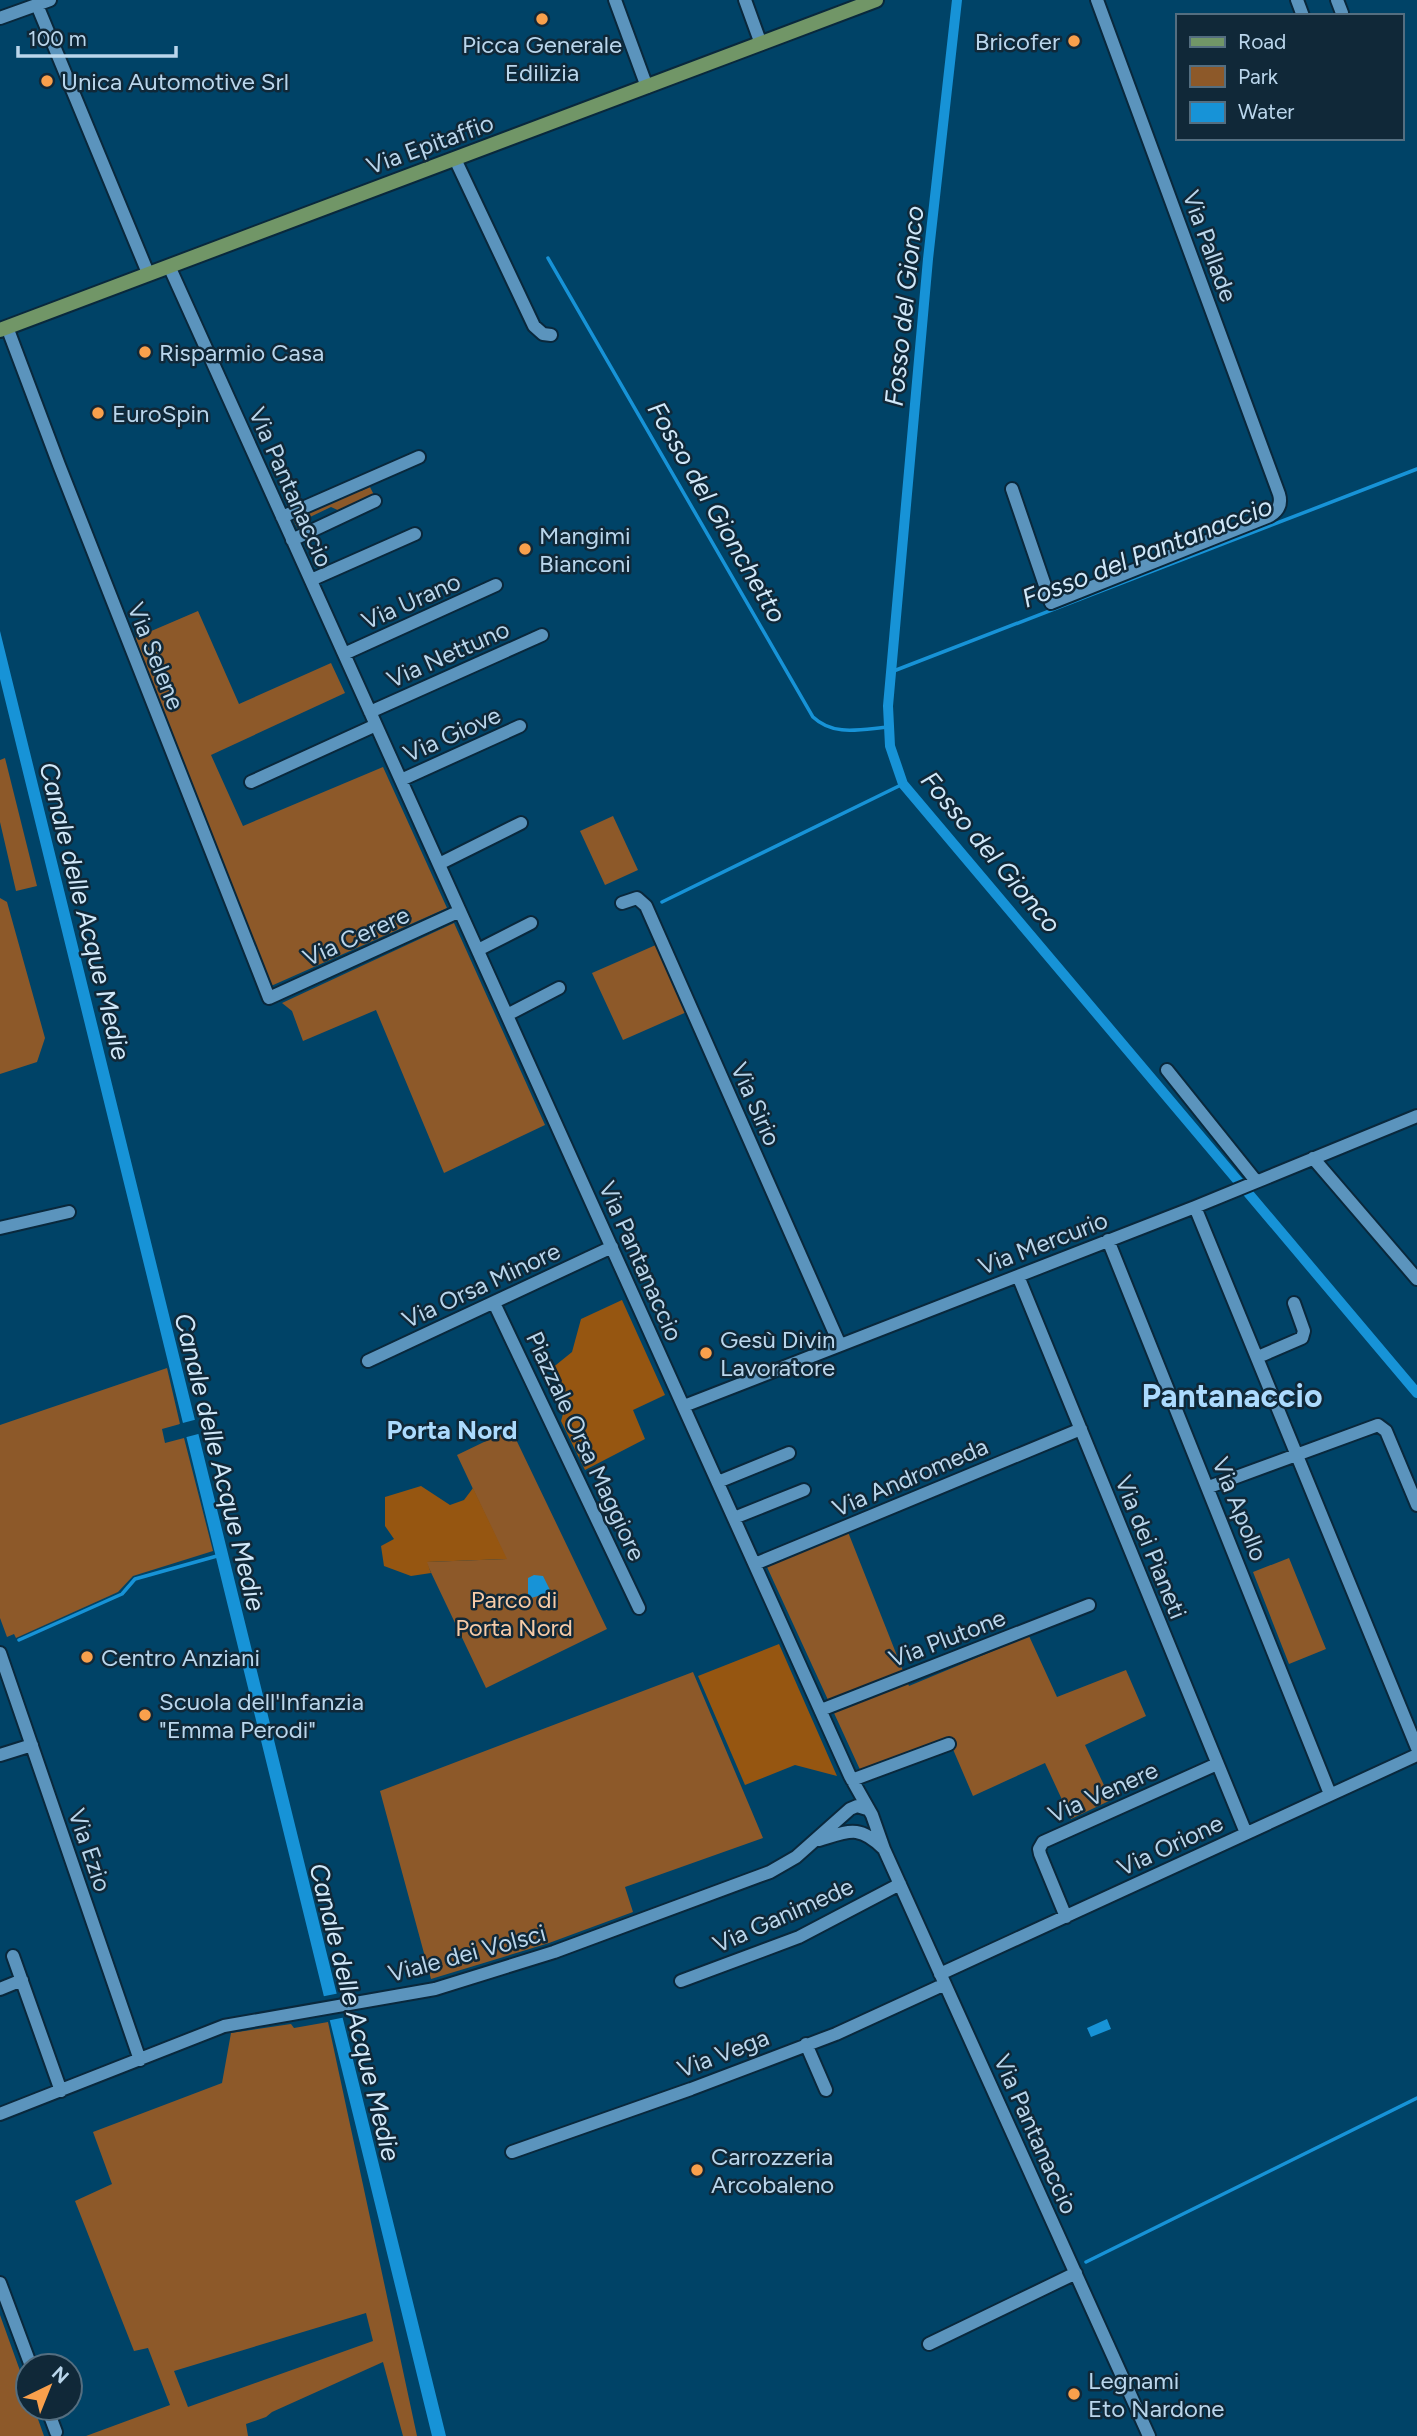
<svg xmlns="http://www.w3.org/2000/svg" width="1417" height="2436" font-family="Figtree,sans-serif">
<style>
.green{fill:#8d5929;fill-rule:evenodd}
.forest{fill:#965611}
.water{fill:#1793d7}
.pier{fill:#004367}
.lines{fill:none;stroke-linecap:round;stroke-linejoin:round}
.stream{stroke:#1793d7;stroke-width:3.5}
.canal{stroke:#1793d7;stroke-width:10}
.minor-casing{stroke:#09283c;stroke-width:16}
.major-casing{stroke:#09283c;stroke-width:18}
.minor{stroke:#5b94bd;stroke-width:12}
.major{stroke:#719667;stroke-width:14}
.poi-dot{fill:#f9a04c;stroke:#102838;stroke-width:2.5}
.labels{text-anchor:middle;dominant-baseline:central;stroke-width:5;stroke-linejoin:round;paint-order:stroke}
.poi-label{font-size:24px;fill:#bad6ec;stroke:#102838;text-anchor:start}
.street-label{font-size:24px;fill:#bad6ec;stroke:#102838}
.park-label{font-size:24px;fill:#f7cba7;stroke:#102838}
.water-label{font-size:26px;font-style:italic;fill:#d1e8f9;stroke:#102838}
.neighbourhood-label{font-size:26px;font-weight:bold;fill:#acdbfe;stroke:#102838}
.district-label{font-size:32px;font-weight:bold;fill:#acdbfe;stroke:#102838}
</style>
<rect width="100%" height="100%" fill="#004367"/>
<path class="green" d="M370 487 375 497 342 512 331 507 310 517 307 528 299 531 291 516 357 489 361 491Z
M198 611 239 704 331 663 345 693 211 755 243 826 383 767 447 908 271 986 135 638Z
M5 758 37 886 16 891 0 822V760Z
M613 816 638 870 605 885 580 831Z
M0 898 7 902 45 1038 37 1062 0 1074Z
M454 923 545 1125 444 1173 376 1010 303 1041 292 1011 282 1003Z
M658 944 689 1011 623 1040 592 973Z
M167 1368 180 1424 162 1429 165 1443 184 1438 213 1551 133 1576 118 1592 16 1638 14 1634 7 1637 0 1618V1425Z
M511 1429 607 1629 486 1688 426 1562 506 1559 457 1455Z
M848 1532 909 1686 1029 1636 1057 1697 1126 1670 1146 1716 1085 1745 1111 1800 1071 1819 1045 1763 973 1796 949 1740 862 1774 767 1567Z
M1289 1558 1326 1649 1289 1664 1253 1572Z
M693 1672 763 1838 625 1887 633 1912 549 1943 431 1979 380 1791Z
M328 2022 417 2436H403L383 2362 272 2412 266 2417 246 2424 248 2436H86L170 2405 148 2348 134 2351 75 2201 112 2184 93 2132 222 2083 231 2033 291 2024 294 2028ZM366 2313 373 2341 188 2407 174 2371Z
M0 2315 28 2393V2408H34L44 2436H0Z"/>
<path class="forest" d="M622 1300 665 1395 633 1410 645 1439 585 1470 561 1421 565 1407 551 1369 572 1352 581 1319Z
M421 1486 450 1505 464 1500 473 1488 507 1559 427 1562 431 1573 411 1576 384 1566 381 1546 394 1539 385 1526V1497Z
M779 1644 837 1776 795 1765 745 1785 698 1676Z"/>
<path class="water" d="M0 631 446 2436H432L0 679Z
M534 1575 543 1576 551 1592 528 1599V1578Z
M1107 2019 1111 2029 1091 2037 1087 2028Z"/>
<path class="pier" d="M198 1419 202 1433 183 1438 179 1424Z
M340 1993 346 2017 326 2021 320 1997Z"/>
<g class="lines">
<path class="stream" d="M548 258 813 717C834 737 862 729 889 727
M891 672 1417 469
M662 902 903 784
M19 1640 122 1594 135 1579 217 1556
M1086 2262 1417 2098"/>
<path class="canal" d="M957 0 928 259 888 706 890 746 903 784 1417 1393"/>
<defs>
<path id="minor" d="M615 0 647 87
M745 0 761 44
M1297 0 1303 16
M1337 0 1342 13
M37 5 148 273
M0 18 50 0
M455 159 534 326 543 334 551 335
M169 266 850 1776 872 1815 884 1849 1149 2436
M7 327 59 465 269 998 460 911
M1012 489 1051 603 1270 516C1278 511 1282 504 1279 494L1097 0
M282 517 419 457
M292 540 375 501
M311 580 415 534
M344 654 496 585
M370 712 542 635
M401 780 520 726
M251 782 376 725
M439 864 521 823
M622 903 637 898 646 906 840 1345
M478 950 531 923
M507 1015 559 988
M1167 1070 1256 1181
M1313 1158 1417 1279
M1195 1207 1417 1748
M0 1228 69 1212
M1108 1240 1330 1794
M1018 1276 1246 1833
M494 1303 639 1608
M1258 1357 1302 1338 1304 1331 1294 1303
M368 1361 612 1247
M684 1406 1195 1207 1417 1116
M718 1482 789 1453
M1209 1487 1378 1425 1386 1431 1417 1505
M734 1518 804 1490
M755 1564 1081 1429
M0 1653 140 2060
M821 1710 1089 1605
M0 1755 32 1745
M852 1780 949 1744
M819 1840C849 1831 859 1824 884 1849
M1066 1917 1040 1854 1039 1849 1043 1842 1217 1764
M13 1956 61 2091
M940 1974 1417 1755
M681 1981 799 1937 900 1884
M0 1989 22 1980
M806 2044 826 2090
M0 2114 224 2026 435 1989 554 1952 770 1872 796 1857 850 1809 857 1806 867 1809
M512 2152 691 2089 836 2034 945 1984
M0 2283 31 2366
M929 2344 1076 2273
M47 2408 56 2432"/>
<path id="major" d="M0 330 876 0"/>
</defs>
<use href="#minor" class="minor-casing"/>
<use href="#major" class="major-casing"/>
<use href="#minor" class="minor"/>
<use href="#major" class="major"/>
</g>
<g class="poi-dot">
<circle cx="542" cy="19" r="7"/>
<circle cx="1074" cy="41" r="7"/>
<circle cx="47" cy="81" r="7"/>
<circle cx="145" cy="352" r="7"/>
<circle cx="98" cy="413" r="7"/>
<circle cx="525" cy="549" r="7"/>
<circle cx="706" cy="1353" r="7"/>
<circle cx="87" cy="1657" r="7"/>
<circle cx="145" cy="1715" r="7"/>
<circle cx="697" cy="2170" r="7"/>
<circle cx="1074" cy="2394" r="7"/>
</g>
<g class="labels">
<g class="poi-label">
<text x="1060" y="41" text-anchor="end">Bricofer</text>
<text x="542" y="44" text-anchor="middle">Picca Generale<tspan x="542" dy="28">Edilizia</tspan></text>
<text x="61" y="81">Unica Automotive Srl</text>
<text x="159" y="352">Risparmio Casa</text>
<text x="112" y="413">EuroSpin</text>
<text x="539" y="535">Mangimi<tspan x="539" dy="28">Bianconi</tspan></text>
<text x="720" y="1339">Gesù Divin<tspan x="720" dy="28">Lavoratore</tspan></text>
<text x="101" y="1657">Centro Anziani</text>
<text x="159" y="1701">Scuola dell'Infanzia<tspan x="159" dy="28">"Emma Perodi"</tspan></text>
<text x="711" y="2156">Carrozzeria<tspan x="711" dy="28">Arcobaleno</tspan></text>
<text x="1088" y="2380">Legnami<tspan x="1088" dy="28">Eto Nardone</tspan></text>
</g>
<g class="street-label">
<text transform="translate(430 144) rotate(-20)">Via Epitaffio</text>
<text transform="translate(1210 246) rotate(70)">Via Pallade</text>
<text transform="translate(291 487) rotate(66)">Via Pantanaccio</text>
<text transform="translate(411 601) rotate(-24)">Via Urano</text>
<text transform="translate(448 654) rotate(-24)">Via Nettuno</text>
<text transform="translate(156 656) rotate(68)">Via Selene</text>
<text transform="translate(452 734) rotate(-24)">Via Giove</text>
<text transform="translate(356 936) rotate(-24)">Via Cerere</text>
<text transform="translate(756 1104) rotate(66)">Via Sirio</text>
<text transform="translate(1043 1243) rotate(-21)">Via Mercurio</text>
<text transform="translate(641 1261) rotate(66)">Via Pantanaccio</text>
<text transform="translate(481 1285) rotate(-25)">Via Orsa Minore</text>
<text transform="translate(586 1446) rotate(65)">Piazzale Orsa Maggiore</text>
<text transform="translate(910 1477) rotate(-23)">Via Andromeda</text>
<text transform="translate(1240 1509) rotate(68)">Via Apollo</text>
<text transform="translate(1151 1547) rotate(68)">Via dei Pianeti</text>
<text transform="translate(947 1638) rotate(-21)">Via Plutone</text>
<text transform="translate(1103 1792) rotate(-24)">Via Venere</text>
<text transform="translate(1170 1845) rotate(-25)">Via Orione</text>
<text transform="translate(90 1850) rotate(71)">Via Ezio</text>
<text transform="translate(783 1915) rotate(-24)">Via Ganimede</text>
<text transform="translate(467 1953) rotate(-15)">Viale dei Volsci</text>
<text transform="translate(723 2053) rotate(-21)">Via Vega</text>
<text transform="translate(1036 2134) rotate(66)">Via Pantanaccio</text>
</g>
<g class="park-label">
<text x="514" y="1599">Parco di<tspan x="514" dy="28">Porta Nord</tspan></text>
</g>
<g class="water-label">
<text transform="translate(904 306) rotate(-84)">Fosso del Gionco</text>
<text transform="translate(717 512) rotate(60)">Fosso del Gionchetto</text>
<text transform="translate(1147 552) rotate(-21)">Fosso del Pantanaccio</text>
<text transform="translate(991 852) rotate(50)">Fosso del Gionco</text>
<text transform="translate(85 911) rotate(76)">Canale delle Acque Medie</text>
<text transform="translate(220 1462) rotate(76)">Canale delle Acque Medie</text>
<text transform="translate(355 2012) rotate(76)">Canale delle Acque Medie</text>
</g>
<g class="neighbourhood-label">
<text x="452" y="1430">Porta Nord</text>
</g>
<g class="district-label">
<text x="1232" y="1396">Pantanaccio</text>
</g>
</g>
<rect x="1176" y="14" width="228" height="126" fill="#102838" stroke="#546e80" stroke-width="2"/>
<rect x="1190" y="37" width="35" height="10" fill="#719667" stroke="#546e80" stroke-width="2"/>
<text x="1238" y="49" font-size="21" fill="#bad6ec">Road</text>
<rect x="1190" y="66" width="35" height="21" fill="#8d5929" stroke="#546e80" stroke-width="2"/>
<text x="1238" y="84" font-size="21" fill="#bad6ec">Park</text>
<rect x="1190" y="102" width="35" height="21" fill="#1793d7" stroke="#546e80" stroke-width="2"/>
<text x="1238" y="119" font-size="21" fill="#bad6ec">Water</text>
<g transform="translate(49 2387) rotate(43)"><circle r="33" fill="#102838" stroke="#546e80" stroke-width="2"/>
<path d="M0-5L12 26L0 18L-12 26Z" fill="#f9a04c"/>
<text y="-10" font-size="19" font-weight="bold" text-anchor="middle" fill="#bad6ec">N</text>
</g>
<path d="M18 46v10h158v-10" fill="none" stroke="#bad6ec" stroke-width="3.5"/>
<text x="28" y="46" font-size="21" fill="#bad6ec" stroke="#102838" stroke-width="5" paint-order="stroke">100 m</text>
</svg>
